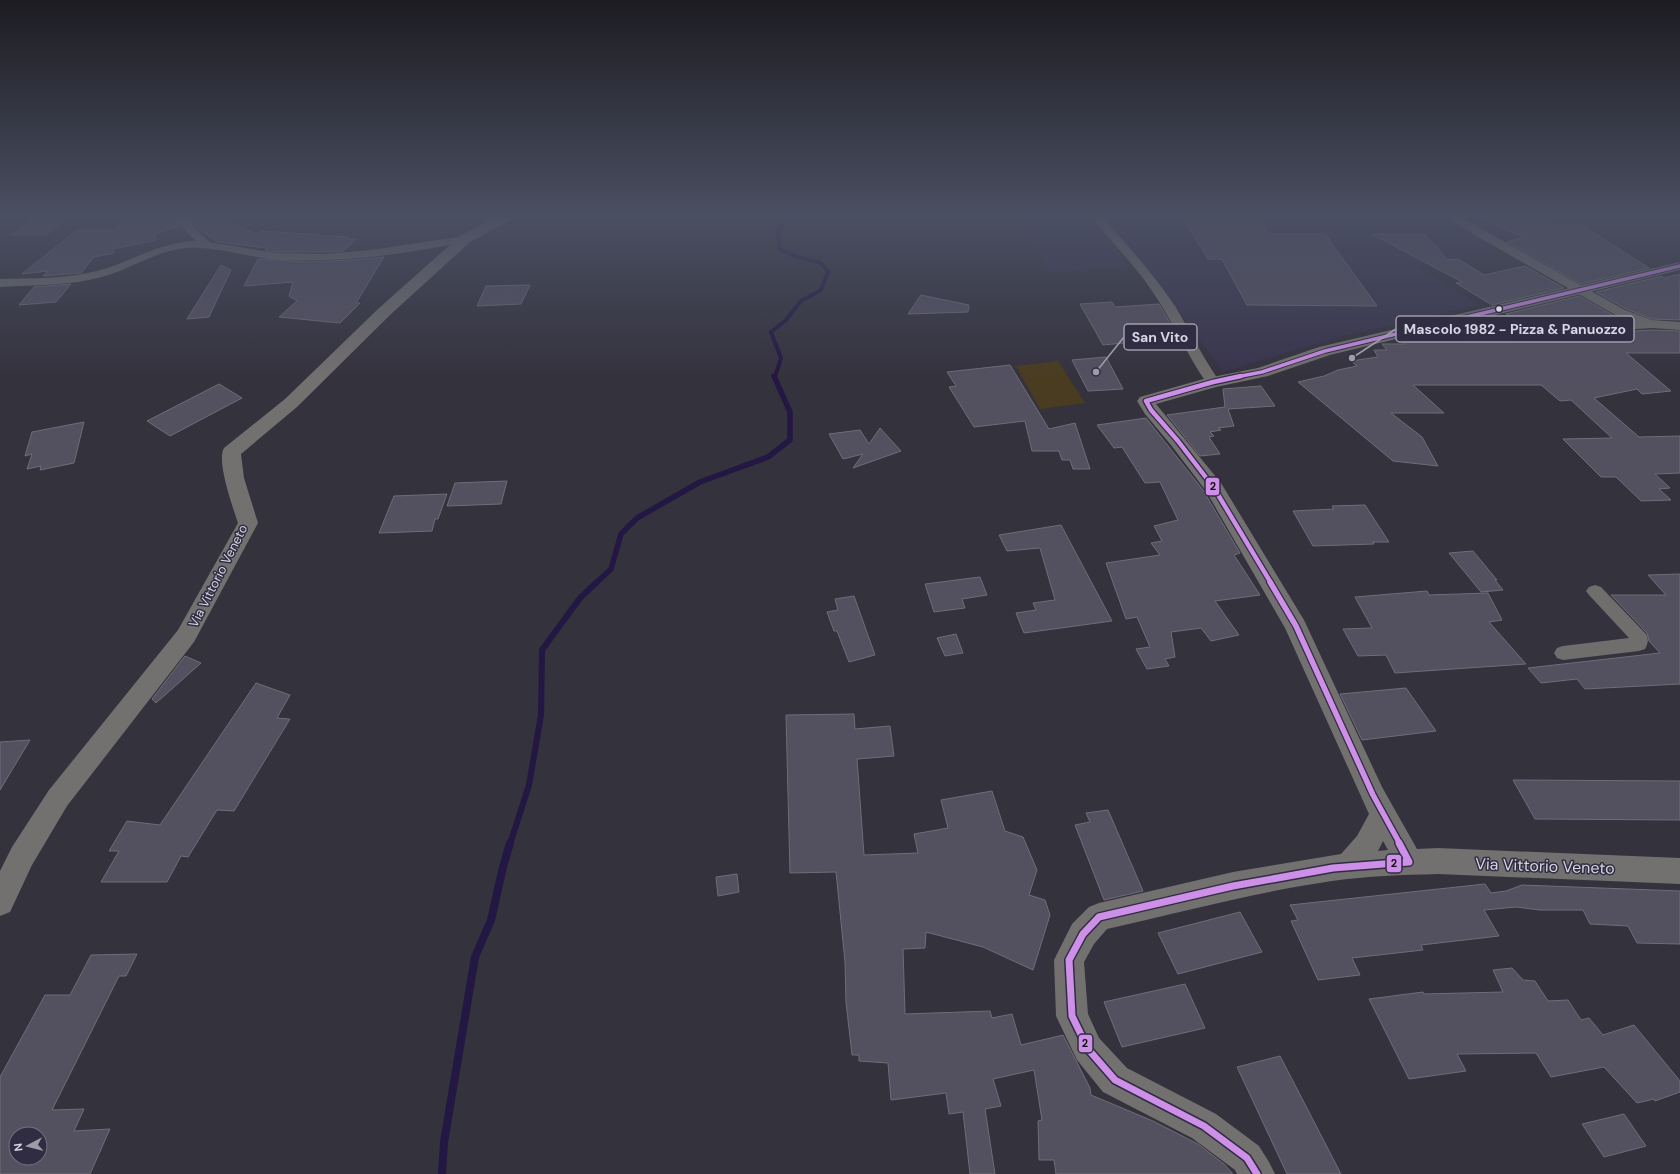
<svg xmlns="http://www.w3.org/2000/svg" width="1680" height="1174" font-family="'DM Sans',sans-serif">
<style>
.built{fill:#38344d}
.green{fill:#4a3c21}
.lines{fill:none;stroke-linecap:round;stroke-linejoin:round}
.stream-far3{stroke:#231743;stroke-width:4}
.stream-far2{stroke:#231743;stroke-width:5.5}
.stream-far1{stroke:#231743;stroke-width:6}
.stream{stroke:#231743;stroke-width:8}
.building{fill:#535060;stroke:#6f6d77;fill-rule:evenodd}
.street{fill:#706e6c;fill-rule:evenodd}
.secondary{fill:#737070;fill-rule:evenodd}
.bus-1-far3-casing{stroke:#302d42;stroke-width:5.5}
.bus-1-far2-casing{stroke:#302d42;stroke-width:7}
.bus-1-far1-casing{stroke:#302d42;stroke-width:8}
.bus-1-casing{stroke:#302d42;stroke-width:10}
.bus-1-far3{stroke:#ce8fe9;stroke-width:3.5}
.bus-1-far2{stroke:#ce8fe9;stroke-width:4.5}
.bus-1-far1{stroke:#ce8fe9;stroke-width:5.5}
.bus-1{stroke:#ce8fe9;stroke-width:7}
.bus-dot{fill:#d7d5e3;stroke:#302d42;stroke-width:1.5}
.labels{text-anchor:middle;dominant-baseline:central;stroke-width:3;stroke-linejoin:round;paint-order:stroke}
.street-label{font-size:13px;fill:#d7d5e3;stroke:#302d42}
.near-street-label{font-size:16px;fill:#d7d5e3;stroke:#302d42}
.leader{fill:none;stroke:#9e9ca9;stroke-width:1.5}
.callout-dot{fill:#9e9ca9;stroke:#302d42;stroke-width:1.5}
.callout{fill:#302d42;stroke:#9e9ca9;stroke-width:1.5}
.callout-label{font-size:14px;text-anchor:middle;font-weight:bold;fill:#d7d5e3}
.line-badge{stroke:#302d42;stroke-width:1.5}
.pale-badge-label{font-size:11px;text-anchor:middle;font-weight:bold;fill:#111}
</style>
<rect width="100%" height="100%" fill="#34323d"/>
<path class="built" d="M1013 214H1087L1129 266 1050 272Z
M1101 214H1441L1502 249 1417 267 1479 305 1346 335 1223 372 1153 276Z
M1457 214H1574L1503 240Z"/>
<path class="green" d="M1058 361 1085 403 1040 409 1016 366Z"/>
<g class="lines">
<path class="stream-far3" d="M775 377 781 358 771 332 786 320 801 301 821 290 828 272 821 263 794 256 780 249C776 231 778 226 793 214"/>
<path class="stream-far2" d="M596 583 611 569 621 534 637 518 700 482 768 457 790 440V412L774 376"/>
<path class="stream-far1" d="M510 844 529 785 541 715 542 650 580 598 597 582"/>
<path class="stream" d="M442 1174 444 1142 475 957 491 920 503 867 510 843"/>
</g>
<path class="building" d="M199 214H206L257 234 262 231 349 237 347 239H356L343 251 324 252H276L265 250 267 248 218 242 201 231 186 219Z
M1180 214H1257L1269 234H1325L1377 306 1247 305 1222 259H1208Z
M1470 214H1520L1528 217 1532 215 1557 226 1580 224 1649 268 1581 284 1507 242 1523 237Z
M35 218H69L46 235H12Z
M129 218 169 219 179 226 155 234 156 240 113 249 114 253 94 257 81 273 43 276 48 271 22 274 77 230H114Z
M1372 234 1425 235 1448 260 1458 259 1484 275 1525 266 1564 288 1492 305 1456 283 1462 282Z
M384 257 356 303H360L340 323 279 317 297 301 289 296 293 282 244 286 258 259 305 262 351 260Z
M221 265 231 270 209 317 187 319Z
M1680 274V320L1652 319 1626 309 1596 292 1662 276 1664 278Z
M71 284 56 302 19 305 34 287Z
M530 285 521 304 477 306 486 286Z
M921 295 969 305 968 312 908 314Z
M1579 296 1616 317 1625 320 1550 324 1511 330 1462 332 1456 329 1510 316 1506 314Z
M1112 302 1115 307 1159 304 1174 330 1130 334 1135 342 1103 345 1080 304Z
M1653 330 1680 331V353H1626L1671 391 1642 394 1637 389 1594 398 1639 437 1680 436V473L1655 474 1670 488 1659 489 1671 500 1641 501 1616 477H1601L1563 439 1612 438 1571 400 1560 401 1541 385H1413L1444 413H1391L1422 437 1438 466 1393 461 1298 382 1324 376 1338 370 1357 366 1351 361 1378 357 1374 350H1387L1382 344H1405L1402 341 1425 340 1462 342H1511L1550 335Z
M1106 357 1123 389 1088 391 1072 360Z
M1010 365 1049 429 1075 423 1090 469H1073L1070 460H1062L1059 451H1032L1025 421 974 427 949 387 956 386 947 372Z
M219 384 242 398 170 436 147 421Z
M1261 386 1275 406 1228 409 1234 426 1218 428 1221 430 1210 432 1214 436 1209 437 1220 454 1200 456 1167 415 1225 407 1223 389Z
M1146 418 1203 490 1240 553 1234 555 1260 595 1215 601 1239 635 1211 641 1201 628 1171 632 1175 657 1165 659 1169 666 1147 669 1136 649 1150 647 1137 617 1126 619 1106 563 1160 555 1151 543 1162 541 1154 526 1178 520 1160 482 1145 483 1122 447 1114 448 1097 425Z
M84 422 74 463 40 470 41 466 27 469 32 454 25 456 32 432Z
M880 428 901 451 853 468 863 454 843 459 829 434 860 430 869 444Z
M507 481 501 504 447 506 455 483Z
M447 494 438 519H435L432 531 379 533 394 496Z
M1365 505 1389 542H1373L1374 544 1313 546 1293 511 1334 509 1332 506Z
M1061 525 1112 621 1024 633 1016 613 1036 610 1033 603 1055 600 1040 548 1007 551 999 535Z
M1473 551 1497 580H1495L1503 590 1481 592 1449 553Z
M1680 574V684L1585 689 1577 679 1541 683 1528 668 1660 653 1649 641 1647 633 1611 595H1666L1648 575Z
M980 577 987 595 962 599 965 608 934 612 925 584Z
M1427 591 1429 595 1488 593 1502 620 1489 622 1526 664 1395 673 1386 655 1358 656 1343 629 1372 628 1355 597Z
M854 596 875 655 849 662 837 631H834L827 612 838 610 835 599Z
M956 634 963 653 945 656 937 638Z
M185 656 201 663 156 703 152 699Z
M256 683 290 695 277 718 290 719 234 811 217 810 188 857 181 856 167 882H101L119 851H109L127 821 160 825Z
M1406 688 1436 731 1362 740 1340 694Z
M854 714 855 729 890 726 894 756 857 759 864 855 918 853 914 834 948 828 941 800 992 791 1005 831 1023 837 1037 870 1029 895 1045 900 1050 915 1033 970 983 947 926 932 925 948 903 949 905 1014 990 1011 992 1018 1012 1014 1021 1045 1063 1035 1090 1088 1091 1095 1153 1121 1198 1144 1224 1164 1233 1174H1056L1054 1160H1039L1038 1121 1042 1120 1034 1070 993 1079 1001 1106 985 1109 995 1174H970L963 1112 949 1114 946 1093 891 1100 888 1063 859 1061V1055H852L846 1002 845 962 836 872 790 873 786 715Z
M30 740 0 790V742Z
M1513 780 1680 781V820L1535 819Z
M1108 810 1143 891 1104 900 1075 825 1090 822 1086 813Z
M737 874 739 892 718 896 716 877Z
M1485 884 1491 893 1506 891 1522 885 1680 891V944L1637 943 1628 926 1590 924 1583 910H1540L1516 907 1484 910 1499 936 1421 945 1423 950 1352 958 1360 975 1318 980 1291 921 1298 920 1290 905Z
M1240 912 1262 952 1178 974 1158 933Z
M137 954 126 976H119L52 1110 84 1109 74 1131 110 1129 90 1174H0V1077L45 995H70L91 955ZM16 1134H40V1158H16Z
M1512 968 1523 980 1535 981 1548 1001 1568 1000 1581 1020 1589 1018 1603 1035 1634 1025 1680 1081V1092L1655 1101 1654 1099 1637 1103 1604 1067 1551 1077 1536 1053 1457 1054 1466 1071 1409 1079 1369 999 1423 992 1424 994 1503 992 1493 970Z
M1185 984 1205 1028 1122 1047 1104 1002Z
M1280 1056 1341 1174H1287L1237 1067Z
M1624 1114 1646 1146 1604 1157 1582 1124Z"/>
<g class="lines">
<path class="street" d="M164 214H176L189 222 209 242 276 253 324 254 371 250 465 236 471 239 465 242C404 254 344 263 281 260 249 258 218 246 185 248 157 251 132 268 105 276 72 286 35 285 0 287V279C32 278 66 279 97 271 131 262 159 242 196 241L181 226Z
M1090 214H1100C1126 244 1153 273 1175 306 1190 331 1203 358 1220 382L1218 385H1208C1186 354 1172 319 1150 288 1132 261 1108 240 1090 214Z
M1443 214H1455L1625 310 1652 320 1680 322V330L1653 328 1550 334 1511 340 1462 341 1430 339 1404 334 1402 331 1404 328 1408 327 1430 331 1462 333 1511 332 1550 326 1633 321 1617 316 1473 234Z
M1595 585 1601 587 1646 634C1649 640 1648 643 1645 649L1639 651 1563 660 1557 658 1554 653 1557 648 1563 646 1629 638 1589 595 1586 591 1589 587Z"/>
<path class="secondary" d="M502 214H519L517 217 470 242 390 315 297 407 241 454 244 478 258 523 194 642 67 806 32 865 10 912 0 916V871L12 847 49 790 178 630 238 523C233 508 216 461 224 448L285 399 378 309 460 236Z
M1680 262V270L1330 355 1268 376 1216 387 1156 404 1221 483 1304 620 1382 787 1417 849 1438 848 1680 858V884L1438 874C1403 875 1367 876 1332 881 1256 892 1182 912 1107 929L1094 944 1084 962 1088 1014 1099 1038 1127 1068 1216 1114 1259 1146 1269 1162 1275 1174H1237L1235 1170 1192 1138 1103 1092 1077 1060 1056 1016 1054 960 1072 924 1089 907 1099 903 1233 872 1341 854 1357 836 1369 814 1285 628 1206 491 1171 445 1145 414 1137 401 1140 397 1207 378 1258 368 1319 347ZM1383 841 1388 850 1378 851Z"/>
<defs>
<path id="bus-1-far3" d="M1236 377 1262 372 1325 351 1680 266"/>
<path id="bus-1-far2" d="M1241 376 1213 382 1146 401 1151 410 1178 441 1214 488 1271 583"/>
<path id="bus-1-far1" d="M1270 582 1296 626 1373 795 1400 844"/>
<path id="bus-1" d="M1257 1174 1247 1158 1204 1126 1115 1080 1088 1049 1072 1016 1069 960 1083 934 1099 917 1233 886 1333 868 1409 862 1399 843"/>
</defs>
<use href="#bus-1-far3" class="bus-1-far3-casing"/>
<use href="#bus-1-far2" class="bus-1-far2-casing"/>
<use href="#bus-1-far1" class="bus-1-far1-casing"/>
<use href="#bus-1" class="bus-1-casing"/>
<use href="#bus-1-far3" class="bus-1-far3"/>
<use href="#bus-1-far2" class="bus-1-far2"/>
<use href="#bus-1-far1" class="bus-1-far1"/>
<use href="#bus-1" class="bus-1"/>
</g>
<linearGradient id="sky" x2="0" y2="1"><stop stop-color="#1d1c22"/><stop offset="0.57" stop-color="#4a4f62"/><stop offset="1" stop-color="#4a4f62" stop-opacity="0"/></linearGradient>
<rect width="1680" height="378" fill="url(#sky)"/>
<circle class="bus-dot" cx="1499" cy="309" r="3.5"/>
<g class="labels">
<g class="street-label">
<text transform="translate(218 576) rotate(-63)">Via Vittorio Veneto</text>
</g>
<g class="near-street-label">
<text transform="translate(1545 866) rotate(2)">Via Vittorio Veneto</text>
</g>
</g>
<path class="leader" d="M1352 358L1396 329M1096 372L1124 337"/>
<g class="callout-dot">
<circle cx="1352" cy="358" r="4"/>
<circle cx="1096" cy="372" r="4"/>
</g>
<g class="callout">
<rect x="1396" y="316" width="238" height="26" rx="4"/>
<rect x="1124" y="324" width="73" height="26" rx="4"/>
</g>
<g class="callout-label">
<text x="1515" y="334">Mascolo 1982 - Pizza &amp; Panuozzo</text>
<text x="1160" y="342">San Vito</text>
</g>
<g class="line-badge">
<rect x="1205" y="477" width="15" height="19" rx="4" fill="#ce8fe9"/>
<rect x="1386" y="854" width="16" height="19" rx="4" fill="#ce8fe9"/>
<rect x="1078" y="1034" width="15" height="19" rx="4" fill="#ce8fe9"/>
</g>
<g class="pale-badge-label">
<text x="1213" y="490">2</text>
<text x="1394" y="867">2</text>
<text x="1085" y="1047">2</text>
</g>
<g transform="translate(28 1146) rotate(263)"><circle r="19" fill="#302d42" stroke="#737082"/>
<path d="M0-3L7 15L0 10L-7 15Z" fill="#9e9ca9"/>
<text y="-6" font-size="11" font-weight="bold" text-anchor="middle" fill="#d7d5e3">N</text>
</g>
</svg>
